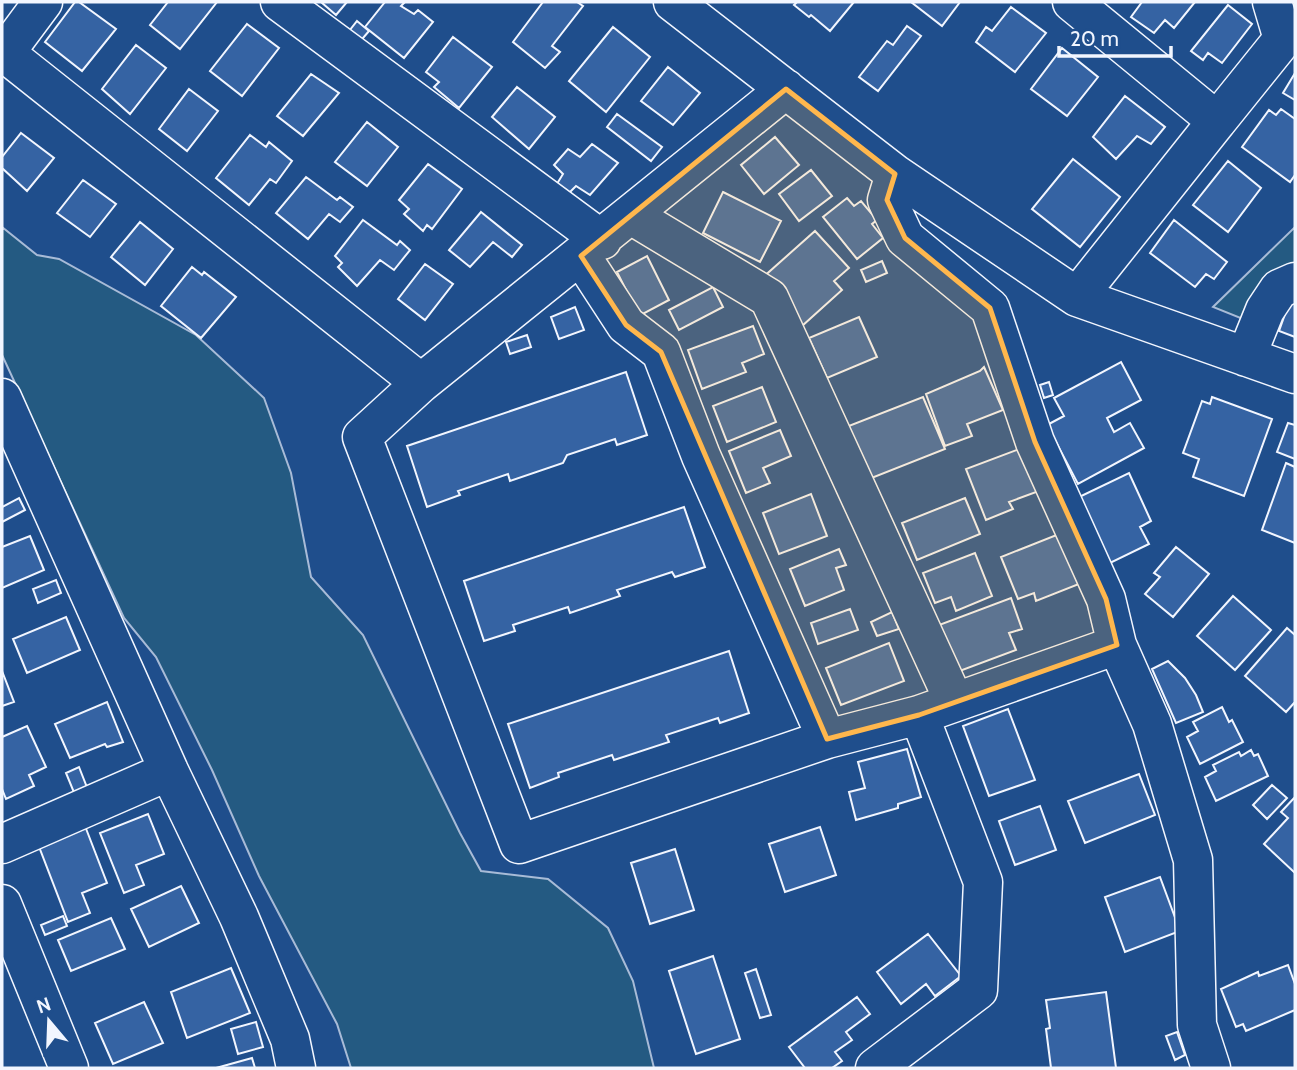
<svg xmlns="http://www.w3.org/2000/svg" width="1297" height="1070" font-family="Cabin,sans-serif">
<style>
.green{fill:#245a82;stroke:#a8bbd7;stroke-width:2}
.building{fill:#3563a3;stroke:#f2f6ff;stroke-width:2}
.lines{fill:none;stroke-linecap:round;stroke-linejoin:round}
.minor-casing{stroke:#f2f6ff;stroke-width:41}
.minor{stroke:#1f4e8c;stroke-width:38}
.marked{fill:#ffb74d;fill-opacity:0.2;stroke:#ffb74d;stroke-width:5;stroke-linejoin:round}
</style>
<rect width="100%" height="100%" fill="#1f4e8c"/>
<path class="green" d="M2 227 37 255 59 259 196 335 264 398 291 473 311 577 363 635 460 833 481 871 548 879 608 928 633 981 654 1068H351L337 1024 259 876 212 770 156 657 124 618 2 355Z
M1295 227V302L1273 331 1213 307Z"/>
<path class="building" d="M75 2H79L116 29 82 71 45 42Z
M168 2H217L180 49 150 25Z
M321 2H347L336 15Z
M385 2H405L401 6 414 14 418 10 433 22 404 58 365 27Z
M543 2H577L583 6 552 46 560 52 545 68 513 42Z
M797 2H854L830 31 811 15 809 17 794 5Z
M911 2H960L942 26Z
M1142 2H1195L1174 28 1165 20 1154 33 1131 17Z
M1228 5 1252 24 1222 63 1208 53 1203 60 1191 51Z
M1011 7 1046 33 1015 72 976 42 986 27 992 31Z
M357 21 369 31 358 44 346 35Z
M247 24 279 48 242 96 210 71Z
M907 26 921 36 878 91 859 77 887 41 893 45Z
M613 27 650 57 606 112 569 81Z
M453 37 492 67 459 108 434 87 439 82 426 72Z
M136 45 166 68 130 114 102 89Z
M1062 48 1098 77 1067 116 1031 89Z
M668 67 700 93 673 125 641 101Z
M1295 73V100L1283 93Z
M311 74 339 93 303 136 277 116Z
M517 87 555 117 529 149 492 117Z
M189 89 218 111 187 151 159 129Z
M1125 96 1165 127 1151 144 1137 136 1116 159 1093 137Z
M1281 109 1295 119V175L1290 182 1242 147 1269 110 1276 115Z
M617 114 662 147 651 161 607 127Z
M367 122 398 147 367 186 335 162Z
M21 133 54 158 27 191 2 168V157Z
M250 135 266 147 269 142 292 161 276 183 270 179 249 205 216 178Z
M775 137 799 165 764 194 741 165Z
M592 144 618 163 590 195 576 186 565 197 555 187 563 174 554 165 568 149 580 157Z
M1073 159 1120 197 1080 247 1032 209Z
M1228 161 1261 188 1228 232 1193 205Z
M428 164 462 189 432 229 427 225 423 231 404 214 409 209 399 200Z
M811 170 832 196 799 221 779 194Z
M306 177 337 200 340 197 353 207 340 222 329 214 308 239 276 213Z
M83 180 116 204 90 237 57 213Z
M723 192 781 221 760 262 703 233Z
M847 198 854 206 861 201 877 220 872 224 883 238 857 259 823 217Z
M481 212 522 245 512 257 493 242 470 267 449 250Z
M363 220 397 245 400 241 410 250 394 270 380 260 357 286 338 267 342 263 335 256Z
M1174 220 1227 262 1214 279 1206 274 1195 287 1150 253Z
M140 222 173 249 145 285 111 257Z
M815 231 849 268 834 281 842 290 802 326 761 279Z
M647 256 669 300 639 316 617 272Z
M882 261 887 273 866 282 861 270Z
M425 264 453 284 425 320 398 299Z
M192 267 202 275 204 272 236 297 201 338 161 306Z
M713 287 723 307 679 330 669 310Z
M1295 302V337L1279 331 1289 303Z
M575 307 584 330 559 339 551 317Z
M859 317 877 357 827 378 809 338Z
M753 326 764 354 742 363 746 372 702 389 688 350Z
M527 335 531 347 510 354 506 342Z
M1121 362 1141 400 1107 418 1114 432 1130 423 1144 448 1078 484 1047 425 1064 416 1054 398Z
M984 367 1003 410 967 424 972 436 945 446 926 394 980 371Z
M626 372 647 435 617 445 615 439 567 455 563 463 510 481 508 474 458 491 460 495 427 507 407 446Z
M1049 382 1053 395 1044 398 1040 385Z
M762 387 776 422 727 442 713 406Z
M923 397 945 449 864 481 841 429Z
M1212 397 1272 419 1244 496 1193 477 1199 459 1183 453 1202 401 1210 404Z
M1288 423 1295 425V459L1277 452Z
M780 430 791 456 763 468 770 483 746 493 729 451Z
M1022 448 1039 491 1009 502 1013 509 986 520 966 469Z
M1286 463 1295 467V543L1262 530Z
M1129 473 1151 521 1140 527 1149 544 1108 564 1077 498Z
M811 494 827 536 779 554 763 513Z
M19 498 25 510 2 522V507Z
M965 498 980 534 917 560 902 523Z
M684 507 705 567 675 577 672 572 617 590 620 596 570 613 568 607 513 625 515 631 484 641 464 581Z
M1059 534 1079 584 1036 601 1034 593 1018 599 1001 557Z
M30 536 44 570 2 588V547Z
M1176 547 1209 574 1173 617 1145 594 1160 577 1154 573Z
M839 549 846 565 836 568 844 590 805 606 790 569Z
M975 553 992 596 956 611 951 597 935 603 923 573Z
M56 580 61 593 38 603 33 589Z
M1233 596 1271 630 1235 670 1197 636Z
M1011 598 1022 629 1009 633 1016 650 957 672 939 625Z
M850 609 858 630 818 644 811 623Z
M892 612 899 629 877 636 871 622Z
M66 617 80 650 27 673 13 639Z
M1287 628 1295 635V702L1286 712 1245 676Z
M889 643 904 681 841 705 826 668Z
M729 651 749 713 720 723 718 718 666 735 669 742 614 760 612 755 558 773 559 777 530 788 508 724Z
M1168 661 1185 678 1196 695 1203 712 1176 723 1152 669Z
M2 671 14 702 2 706Z
M107 702 123 742 107 747 105 744 70 758 55 724Z
M1222 707 1229 722 1232 720 1243 742 1200 764 1187 737 1198 731 1193 722Z
M1008 709 1035 780 989 796 963 726Z
M27 726 46 767 29 775 34 786 6 799 2 789V737Z
M907 749 921 797 898 804V808L856 820 849 792 865 788 858 762Z
M1251 750 1254 756 1258 754 1268 776 1216 801 1205 777 1216 771 1213 765 1239 752 1241 756Z
M79 767 88 790 75 795 66 773Z
M1139 774 1155 815 1085 843 1068 801Z
M1272 785 1287 798 1267 819 1253 805Z
M1295 797V873L1264 844 1288 818 1281 812Z
M1040 806 1056 850 1015 865 999 821Z
M148 814 164 854 136 865 144 885 124 893 100 833Z
M85 826 107 883 82 893 90 913 68 922 38 844Z
M820 827 836 875 785 892 769 844Z
M675 849 694 910 650 924 631 863Z
M1160 877 1180 931 1125 952 1105 897Z
M181 886 199 923 149 947 131 909Z
M63 916 67 926 45 935 41 925Z
M111 918 125 949 71 971 58 940Z
M928 934 961 976 935 996 926 984 901 1004 877 972Z
M713 956 740 1039 696 1054 669 971Z
M1288 965 1295 984V1010L1246 1031 1243 1024 1236 1027 1221 989 1258 972 1259 976Z
M231 968 250 1013 187 1038 171 992Z
M756 969 771 1015 760 1018 745 973Z
M1106 992 1116 1068H1051L1046 1029 1050 1028 1046 1000Z
M857 997 870 1014 846 1032 852 1040 835 1052 842 1061 832 1068H805L789 1047Z
M144 1002 163 1043 113 1064 95 1023Z
M256 1022 263 1047 238 1054 231 1029Z
M1177 1032 1185 1055 1175 1060 1166 1036Z
M252 1058 255 1068H216Z"/>
<g class="lines">
<defs>
<path id="minor" d="M43 2 5 53 421 383
M280 2 602 240
M673 2 895 174 1077 297 1295 374
M1072 2 1217 121 1077 297
M786 89 421 383 362 437 519 844 827 739 919 715 1117 645
M1217 121 1283 39 1272 2
M895 174 887 200 905 238 990 308 1035 442 1106 599 1117 645 1152 724 1193 860 1197 1025 1211 1068
M631 215 769 298 954 701
M581 256 626 325 661 352 701 456 827 739
M1246 357 1265 310 1279 289 1295 282
M2 398 169 771 239 917 290 1039 296 1068
M2 844 169 771
M2 904 69 1068
M875 1068 978 990 983 882 919 715"/>
</defs>
<use href="#minor" class="minor-casing"/>
<use href="#minor" class="minor"/>
</g>
<path class="marked" d="M786 89 895 174 887 200 905 238 990 308 1035 442 1106 599 1117 645 919 715 827 739 661 352 626 325 581 256Z"/>
<rect width="1297" height="1070" fill="none" stroke="#f2f6ff" stroke-width="7"/>
<g transform="translate(49 1021) rotate(341)" stroke="#1f4e8c" stroke-width="5" paint-order="stroke">
<path d="M0-5L12 26L0 18L-12 26Z" fill="#f2f6ff"/>
<text y="-10" font-size="19" font-weight="bold" text-anchor="middle" fill="#f2f6ff">N</text>
</g>
<path d="M1059 46v10h112v-10" fill="none" stroke="#f2f6ff" stroke-width="3.5"/>
<text x="1070" y="46" font-size="21" fill="#f2f6ff" stroke="#1f4e8c" stroke-width="5" paint-order="stroke">20 m</text>
</svg>
